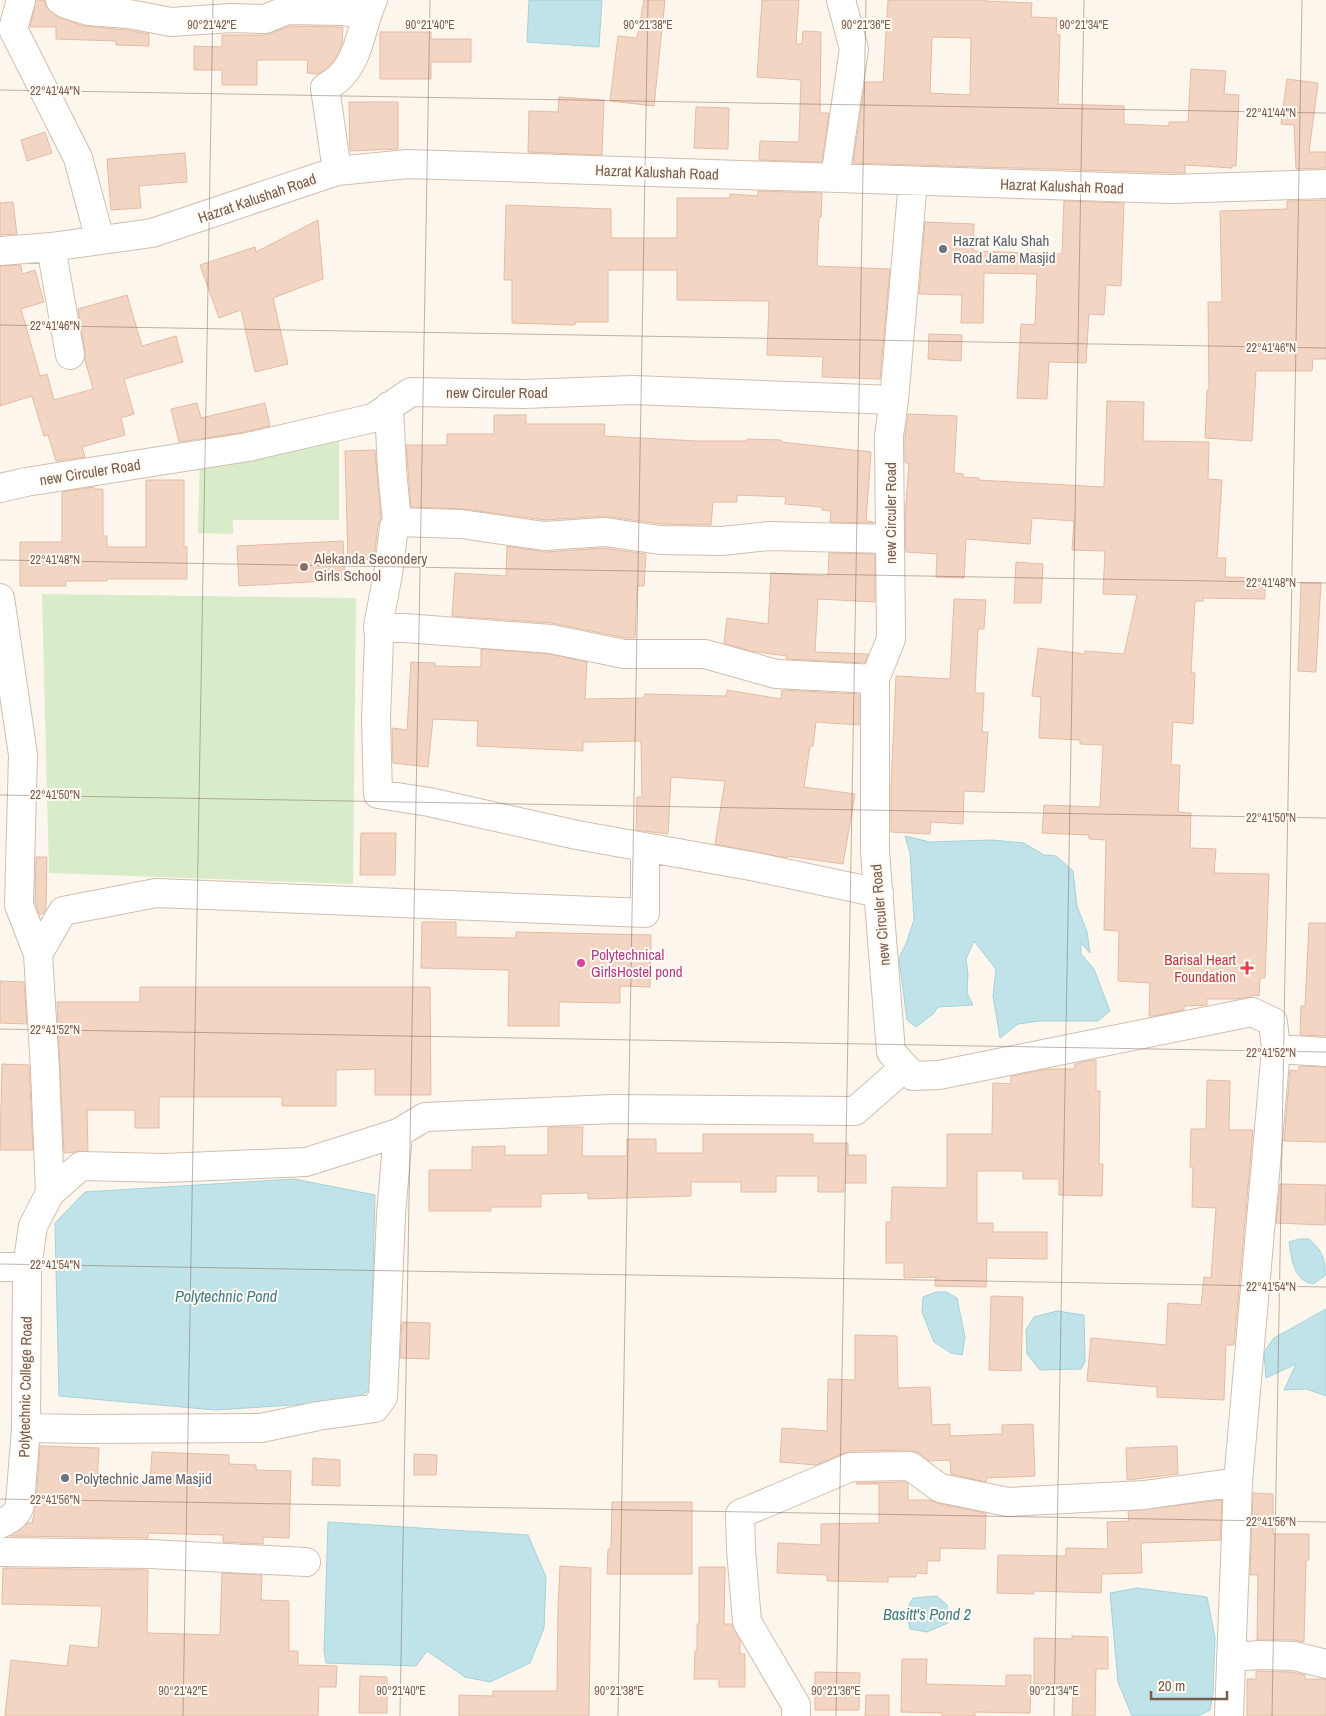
<svg xmlns="http://www.w3.org/2000/svg" width="1326" height="1716" font-family="'Archivo Narrow',sans-serif">
<style>
.green{fill:#d8ecc9}
.water{fill:#bfe3e8;stroke:#a5d3da}
.building{fill:#f3d5c3;stroke:#e6bba3;fill-rule:evenodd}
.lines{fill:none;stroke-linecap:round;stroke-linejoin:round}
.minor-casing{stroke:#d1beb0;stroke-width:30}
.minor{stroke:#fff;stroke-width:28}
.ticks{fill:none;stroke:#7a5c4d;stroke-width:1;stroke-opacity:0.45}
.worship-dot{fill:#6b7280;stroke:#fffaf3;stroke-width:2}
.education-dot{fill:#8d6e63;stroke:#fffaf3;stroke-width:2}
.hotel-dot{fill:#d1479c;stroke:#fffaf3;stroke-width:2}
.health-dot{fill:#e0444e;stroke:#fffaf3;stroke-width:2}
.labels{text-anchor:middle;dominant-baseline:central;stroke-width:4;stroke-linejoin:round;paint-order:stroke}
.street-label{font-size:15px;fill:#7a5c4d;stroke:#fffaf3}
.worship-label{font-size:15px;fill:#5b616d;stroke:#fffaf3;text-anchor:start}
.education-label{font-size:15px;fill:#785e54;stroke:#fffaf3;text-anchor:start}
.hotel-label{font-size:15px;fill:#b23c85;stroke:#fffaf3;text-anchor:start}
.health-label{font-size:15px;fill:#be3a42;stroke:#fffaf3;text-anchor:end}
.water-label{font-size:16px;font-style:italic;fill:#437c86;stroke:#fffaf3}
.ticks-label{font-size:12px;text-anchor:middle;fill:#7a5c4d;stroke:#fffaf3;stroke-width:4;stroke-linejoin:round;paint-order:stroke}
</style>
<rect width="100%" height="100%" fill="#fdf6ec"/>
<path class="green" d="M339 430V520H233V534L198 533 200 458Z
M42 594 356 598 353 884 49 873Z"/>
<path class="water" d="M529 0H602L599 47 527 42Z
M905 836 930 842 992 840 1024 843 1044 855 1056 856 1073 871 1077 906 1087 932 1090 953 1081 943V954L1094 969 1110 1011 1098 1021H1039L1018 1024 1000 1038 993 996 996 969 974 941 966 959 968 974 967 993 973 1005 938 1007 933 1014 916 1027 907 1020 899 958 906 944 914 920 910 853Z
M294 1179 375 1195 370 1390 352 1401 216 1410 59 1396 55 1223 85 1192Z
M1299 1239H1309C1322 1251 1326 1258 1325 1276L1313 1284C1293 1280 1292 1260 1289 1242Z
M936 1292H946L957 1298 965 1337 962 1355 951 1353 934 1342 922 1312 923 1297Z
M1326 1309V1396L1306 1389 1284 1390 1296 1364 1266 1378 1264 1352 1274 1338Z
M1057 1311 1084 1315 1085 1362 1081 1369 1040 1370 1027 1354 1026 1330 1034 1317Z
M328 1522 528 1535 546 1577 544 1628 530 1663 490 1682 465 1677 427 1651 416 1666 326 1663 324 1651Z
M1137 1588 1207 1597 1215 1637 1213 1693 1210 1710 1198 1716H1132L1118 1682 1110 1593Z
M937 1596 947 1605 948 1623 927 1632 910 1629 906 1610 913 1598Z"/>
<path class="building" d="M36 0H45L46 7 58 17 84 26 127 30 149 34V46L116 45V41L56 39V27H30Z
M644 0H665L654 106 610 101 618 36 637 38Z
M762 0H799L796 44H802L803 31 821 32 820 113H829L822 162 759 160 760 141 798 142 799 140 801 80 757 77Z
M888 0H985V1L1032 3 1031 17 1057 18 1056 34 1060 35 1058 104 1124 106V124L1169 126V122H1188L1191 69 1226 71 1224 94 1239 95 1236 166 1232 165V168L1185 165V173H1175L853 163 865 82H883ZM932 37 971 38 970 95 930 93Z
M290 26 343 27 342 44 335 59 328 67 318 74 307 73 308 60H257V85H222V70H194V46L222 47V35H265Z
M380 32H431V39H471V62H431V79H380Z
M1287 79 1318 83 1309 152H1326V168L1296 169 1294 125 1281 124Z
M559 97 604 100 602 155 528 152 529 111 558 112Z
M349 102H398V149L350 151Z
M696 107 729 108 728 149 694 148Z
M45 132 52 153 27 161 21 140Z
M185 153 187 182 139 186 141 208 111 210 107 159Z
M758 191 822 193 821 217H819L817 266 890 269 880 379 822 377 823 357 767 355 769 301 677 300V270H608V322H575V325L512 323V280H504L506 205 611 209V238H677V198H730V194L758 196Z
M1326 200V359H1313L1312 371H1256L1252 441 1205 438 1207 390H1209L1208 302H1222L1220 211 1287 209V201Z
M1064 201 1124 203 1121 286 1106 285 1104 315 1089 314 1086 363 1049 362 1047 399 1017 398 1021 324 1035 325 1037 274 984 273 983 323H961L962 295 919 294 925 222 974 224 973 251 1062 254Z
M13 202 17 234 0 235V203Z
M318 220 323 279 273 298 288 364 255 372 241 310 219 318 200 265 255 247 256 252Z
M21 265 22 274 35 270 44 302 21 309 40 376 47 374 54 400 93 389 85 360V352L78 309 127 295 142 346 176 336 183 362 124 379 134 414 121 418 125 435 82 447 85 457 56 461 48 435 44 436 32 396 0 406V266Z
M929 334 962 335 961 361 928 359Z
M1107 401 1144 402 1143 441 1209 442 1208 479 1222 480 1217 558H1226L1225 577 1265 578V599L1203 598V601H1195L1191 673H1195L1193 724 1173 722 1171 765H1180L1178 812 1191 813 1190 848 1216 849 1214 873 1269 874 1265 978H1260L1259 996 1252 995V997L1235 999H1207V1005L1184 1006V1010L1154 1016H1149L1150 983 1118 981 1119 931 1104 930 1106 840 1089 839V835L1042 833 1044 805 1100 807 1103 745 1080 744V740L1039 738 1041 697 1032 696 1038 648 1085 654V651L1124 654 1137 595 1103 594 1105 551 1072 550 1074 521 1032 518 1030 544 966 539 964 578 936 577 937 554 906 552 905 516 909 463H905V437L908 414 957 416 954 473 963 474V477L979 478 978 480 1103 487 1104 486Z
M197 403 201 418 265 403 270 426 245 432 179 442 171 409Z
M494 415H526V424H605L604 436 697 441H747V439L781 440V442L871 452 866 521 874 522V523L830 522 831 511 822 510V507L785 504 786 497 737 495V502H713L711 525 661 524 604 516 545 520 463 509 411 507 406 445H447V434H494Z
M375 450 381 518 378 525 374 559 348 560 345 451Z
M146 480H184V547H187V579H107V581H66V586H20V542H62V492L94 487 95 489H103V536H107V547H146Z
M343 541 345 580 239 586 237 546Z
M507 546 545 552 604 548 646 554 644 586H637L635 638H626L552 623 452 616 455 573 506 576Z
M829 553 875 554V602L818 599 815 652 868 654 865 663 786 659 787 656 750 651 724 643 727 618 768 624 771 573 828 576Z
M1016 562 1043 564 1041 603H1014Z
M1301 583H1321L1316 672 1298 671Z
M954 599 986 600 984 629H978L975 693H984L982 732H988L984 792 964 791 963 824 931 822 930 834 891 832V787L896 676 950 679Z
M481 649 549 654 587 662 585 699 644 698 645 694 726 696 727 690 781 699 782 690 859 694V725L816 722 813 746H810L804 787 855 794 843 864 787 856V858L715 844 725 781 671 777 668 834 636 830 637 797H642L641 741 583 742V751L477 746 478 721 433 719 428 767 393 763 392 728 407 730 411 662 435 663V666L481 667Z
M361 833H396L395 875H360Z
M36 857H47L46 909 43 914H39L35 902Z
M422 922H456V937L516 938V932L651 935 650 987 620 986V1003L559 1002V1026H508L509 970 421 968Z
M1309 923H1326V1036L1300 1035 1301 1006H1305Z
M0 981 24 982 27 1024 0 1023Z
M140 987H430L431 1095H375V1069L336 1070V1106H282V1097H159V1128H135V1110H87L88 1151 64 1153 57 1002H140Z
M1091 1060H1096V1091H1100L1099 1164H1103L1102 1196 1059 1195V1179H1023V1171H977V1223H993V1232H1047V1259L987 1258 986 1287 935 1286 936 1277 904 1278V1263H886V1222H891L892 1187 947 1188V1134H992L993 1083 1011 1084V1076L1049 1069H1074L1075 1064Z
M2 1064 29 1065 33 1150H0Z
M1299 1066 1326 1067V1142L1284 1141 1290 1070 1299 1071Z
M1207 1080 1230 1081 1229 1130H1253L1234 1345H1226L1224 1400 1157 1397V1387L1087 1381 1091 1338 1166 1345 1168 1303 1201 1305 1204 1277 1211 1278 1216 1208 1192 1207 1193 1167H1190L1191 1129H1206Z
M548 1127H583L582 1156H627V1139H656V1153H703V1134H813V1143H848V1155H866V1183H844V1192H818V1176H776V1192H741V1182H691V1196L588 1199V1193L541 1194V1207H491V1211H429V1170H472V1147L505 1146V1155H548Z
M1280 1184 1326 1185 1325 1225 1276 1223Z
M991 1296 1023 1297 1021 1371 989 1370Z
M402 1322 430 1323 429 1359 400 1358Z
M855 1335 897 1336 898 1388 930 1387 932 1425 950 1424V1436L1002 1434V1425L1033 1424 1035 1476 987 1478 986 1482 951 1474 950 1460 929 1461 919 1453 910 1450 850 1451 816 1465 780 1462 782 1428 827 1431 828 1379 855 1380Z
M40 1446 99 1448 97 1482 150 1483 152 1452 229 1455V1464L256 1465V1470L291 1471 289 1538 263 1537V1544L223 1542V1535L148 1533V1538L10 1536 28 1523H32L36 1505Z
M1177 1446 1178 1474 1127 1480 1126 1448Z
M414 1454 437 1455 436 1475H414Z
M313 1458 340 1460V1486L312 1485Z
M905 1482 908 1484V1500H930L937 1503 986 1513 985 1549 940 1548V1561H927V1574L916 1573V1577H888V1582L827 1581V1575L777 1573 778 1543 821 1545V1524L879 1523V1484H856V1483Z
M1253 1493 1273 1494V1534H1309V1560H1306L1304 1642 1294 1640H1257L1258 1575H1250Z
M1222 1500 1220 1540 1141 1543 1142 1573 1102 1574 1101 1593 1034 1591V1594L997 1593 998 1555 1066 1556V1548L1108 1549 1107 1522 1129 1521 1128 1511Z
M612 1502H692V1574H607L608 1549H611Z
M560 1566 591 1568 589 1716H459V1695L493 1696V1691H557L558 1608Z
M699 1567H725L724 1624H732L740 1640V1654H745V1687H719V1679H694L695 1651H697V1624H699Z
M3 1568 148 1570 147 1633 220 1635 222 1573 262 1575 261 1600 289 1601V1651H298V1665L337 1666 336 1687H319L318 1716H5L11 1660 67 1666 70 1645 98 1648 102 1606 2 1604Z
M1072 1636 1108 1637V1669H1096L1095 1716H1072L1073 1684H1034V1638L1072 1639Z
M902 1659H927L926 1684 1006 1686V1675H1031L1030 1713 975 1712V1716H942V1713L901 1712Z
M1256 1671 1292 1672 1305 1675V1679H1326V1716H1247V1679H1256Z
M815 1672 860 1673 859 1710H815Z
M360 1676 387 1677V1713H359Z
M866 1695H889V1716H865Z"/>
<g class="lines">
<defs>
<path id="minor" d="M21 0 13 29 78 158 100 240
M60 0 66 4 89 11 129 14 171 22 231 18 265 19 287 10 343 11 366 15
M337 171 325 88C330 84 337 81 341 76 361 55 361 25 373 0
M835 178 854 49 841 0
M51 247 70 355
M0 251 51 247 152 233 337 171 408 164 1171 189 1326 184
M894 400 913 181
M389 406 392 470 397 522 461 524 544 536 605 532 660 540 722 541 769 536 890 539
M0 488 26 482 248 447 373 418 411 392 524 394 633 390 894 400 889 436 891 639 875 679V852L891 1052 913 1076 939 1075 1252 1012 1273 1022 1276 1049 1326 1052
M397 522 394 527 388 574 378 626 379 639 376 719 378 794 429 802 577 835 756 867 879 893
M0 598 23 755 19 905 38 954 45 1070 50 1193 33 1226 27 1267 26 1428 20 1504C18 1515 10 1519 0 1524
M378 626 551 639 624 654H705L776 674 875 679
M38 954 63 911 156 893 645 913V847
M50 1193 81 1166 164 1168 306 1162 398 1133 425 1117 613 1109 855 1111 905 1067
M0 1267H27
M26 1428 85 1429 261 1428 318 1416 375 1408 383 1397 391 1215 398 1133
M0 1552 150 1554 306 1562
M1231 1657 1261 1655 1294 1656 1326 1664
M796 1716V1705L747 1622 741 1550 740 1514 851 1467 910 1466 940 1488 1008 1502 1144 1495 1238 1482
M1229 1716 1238 1482 1276 1049"/>
</defs>
<use href="#minor" class="minor-casing"/>
<use href="#minor" class="minor"/>
</g>
<path class="ticks" d="M0 90 1326 113M0 325 1326 348M0 560 1326 583M0 795 1326 818M0 1029 1326 1052M0 1264 1326 1287M0 1499 1326 1522M183 1716 213 0M400 1716 430 0M618 1716 648 0M836 1716 866 0M1054 1716 1084 0M1272 1716 1302 0"/>
<g class="worship-dot">
<circle cx="943" cy="249" r="5"/>
<circle cx="65" cy="1478" r="5"/>
</g>
<circle class="education-dot" cx="304" cy="567" r="5"/>
<circle class="hotel-dot" cx="581" cy="963" r="5"/>
<path class="health-dot" d="M1244.5 960.5h5v5h5v5h-5v5h-5v-5h-5v-5h5z"/>
<g class="labels">
<g class="street-label">
<text transform="translate(657 172) rotate(2)">Hazrat Kalushah Road</text>
<text transform="translate(1062 186) rotate(2)">Hazrat Kalushah Road</text>
<text transform="translate(257 198) rotate(-19)">Hazrat Kalushah Road</text>
<text x="497" y="392">new Circuler Road</text>
<text transform="translate(90 472) rotate(-9)">new Circuler Road</text>
<text transform="translate(890 513) rotate(-90)">new Circuler Road</text>
<text transform="translate(880 915) rotate(-95)">new Circuler Road</text>
<text transform="translate(25 1387) rotate(-89)">Polytechnic College Road</text>
</g>
<g class="worship-label">
<text x="953" y="240">Hazrat Kalu Shah<tspan x="953" dy="17">Road Jame Masjid</tspan></text>
<text x="75" y="1478">Polytechnic Jame Masjid</text>
</g>
<g class="education-label">
<text x="314" y="558">Alekanda Secondery<tspan x="314" dy="17">Girls School</tspan></text>
</g>
<g class="hotel-label">
<text x="591" y="954">Polytechnical<tspan x="591" dy="17">GirlsHostel pond</tspan></text>
</g>
<g class="health-label">
<text x="1236" y="959">Barisal Heart<tspan x="1236" dy="17">Foundation</tspan></text>
</g>
<g class="water-label">
<text x="226" y="1296">Polytechnic Pond</text>
<text x="927" y="1614">Basitt's Pond 2</text>
</g>
</g>
<g class="ticks-label">
<text x="212" y="29">90°21'42"E</text>
<text x="430" y="29">90°21'40"E</text>
<text x="648" y="29">90°21'38"E</text>
<text x="866" y="29">90°21'36"E</text>
<text x="1084" y="29">90°21'34"E</text>
<text x="55" y="95">22°41'44"N</text>
<text x="1271" y="117">22°41'44"N</text>
<text x="55" y="330">22°41'46"N</text>
<text x="1271" y="352">22°41'46"N</text>
<text x="55" y="564">22°41'48"N</text>
<text x="1271" y="587">22°41'48"N</text>
<text x="55" y="799">22°41'50"N</text>
<text x="1271" y="822">22°41'50"N</text>
<text x="55" y="1034">22°41'52"N</text>
<text x="1271" y="1057">22°41'52"N</text>
<text x="55" y="1269">22°41'54"N</text>
<text x="1271" y="1291">22°41'54"N</text>
<text x="55" y="1504">22°41'56"N</text>
<text x="1271" y="1526">22°41'56"N</text>
<text x="183" y="1695">90°21'42"E</text>
<text x="401" y="1695">90°21'40"E</text>
<text x="619" y="1695">90°21'38"E</text>
<text x="836" y="1695">90°21'36"E</text>
<text x="1054" y="1695">90°21'34"E</text>
</g>
<path d="M1151 1691v8h76v-8" fill="none" stroke="#7a5c4d" stroke-width="2.5"/>
<text x="1158" y="1691" font-size="15" fill="#7a5c4d" stroke="#fffaf3" stroke-width="4" paint-order="stroke">20 m</text>
</svg>
